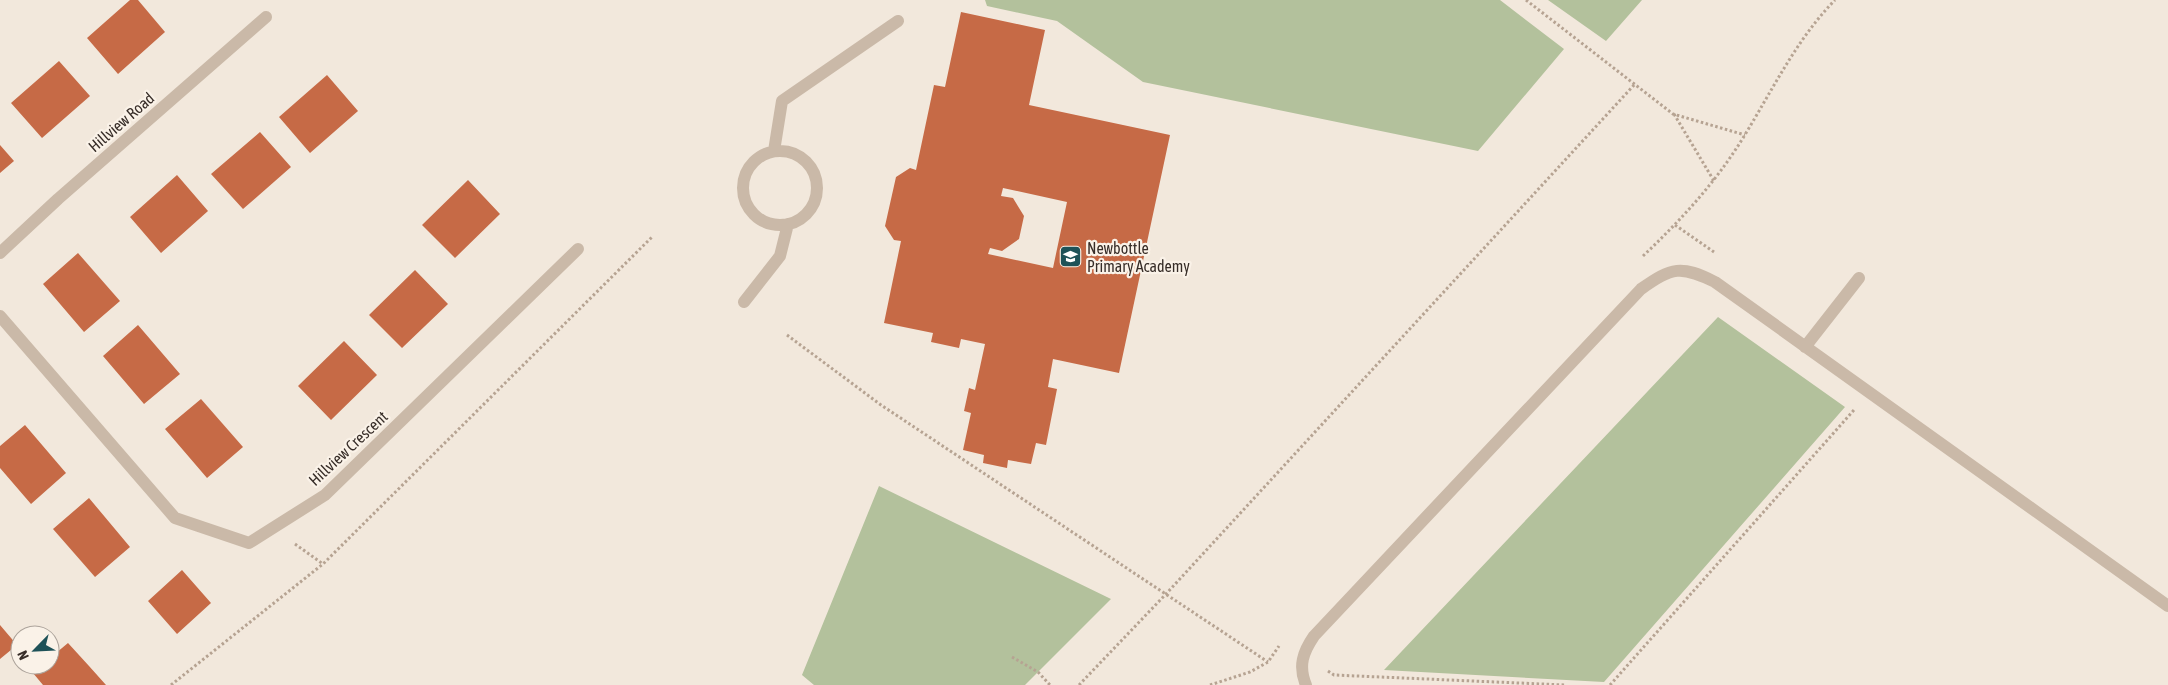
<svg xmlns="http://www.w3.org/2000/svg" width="2168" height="685" font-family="'Asap Condensed',sans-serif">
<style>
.green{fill:#b3c19c}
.building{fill:#c66a46;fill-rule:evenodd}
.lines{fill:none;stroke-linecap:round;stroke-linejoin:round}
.path{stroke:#b6a392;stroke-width:3;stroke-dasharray:2.5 2.5;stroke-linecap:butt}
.minor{stroke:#cab9a8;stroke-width:12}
.labels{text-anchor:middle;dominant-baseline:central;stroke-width:4.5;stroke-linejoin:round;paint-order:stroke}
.street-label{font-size:16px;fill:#372d28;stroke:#faf2e8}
.poi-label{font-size:16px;fill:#372d28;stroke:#faf2e8;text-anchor:start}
</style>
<rect width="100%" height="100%" fill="#f2e8dc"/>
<path class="green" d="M985 0H1500L1564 49 1478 151 1143 82 1057 21 987 6Z
M1548 0H1642L1606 41Z
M1718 317 1845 407 1604 682 1384 670Z
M879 486 1111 599 1025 685H814L802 675Z"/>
<path class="building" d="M130 0H138L165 32 118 74 87 38Z
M961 12 1045 30 1029 105 1170 135 1119 373 1053 359 1048 387 1057 389 1046 445 1036 443 1031 464 1008 460 1007 468 983 463 984 455 963 450 971 413 964 411 969 388 975 390 985 344 961 339 959 348 931 342 933 333 884 323 901 241 894 240 885 226 896 177 910 168 916 170 934 85 945 87ZM1003 188 1067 202 1053 268 988 254 990 248 1002 251 1019 239 1024 216 1013 198 1001 196Z
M59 61 90 96 42 138 11 103Z
M327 75 358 111 310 153 279 117Z
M260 132 291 167 243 209 211 174Z
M0 145 14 161 0 173Z
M177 175 208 211 161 253 130 217Z
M468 180 500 214 455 258 422 225Z
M78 253 120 301 84 332 43 284Z
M415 270 448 304 402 348 369 315Z
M138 325 180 374 144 404 103 356Z
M344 341 377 375 331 420 298 386Z
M201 399 243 447 207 478 165 429Z
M25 425 66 473 31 504 0 468V446Z
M89 498 130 547 95 577 53 529Z
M182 570 211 603 177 634 148 601Z
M0 625 17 645 0 659Z
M68 643 89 666 106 685H43L33 673 42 665H50V658Z"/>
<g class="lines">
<path class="path" d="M1526 0 1673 114 1745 135
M1674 114 1714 181
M1675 225 1714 252
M1643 256C1682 219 1718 180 1746 133 1774 87 1797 39 1835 0
M787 335 881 405 1268 662
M295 544 323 564
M1012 657 1038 672 1050 685
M1328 671 1334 675 1565 685
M171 685 323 564 652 237
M1079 685 1166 594 1635 84
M1210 685 1250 672 1268 662 1279 646
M1610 685 1854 410"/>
<path class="minor" d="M743 188a37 37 0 1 1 74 0a37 37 0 1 1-74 0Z
M774 151 782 101 898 21
M0 253 58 199 266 17
M744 302 780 256 788 224
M0 316 175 518 249 543 325 495 578 249
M1805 347 1859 278
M1306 685C1298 666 1303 652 1314 636L1641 289C1672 267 1681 265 1715 282L2168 606"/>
</g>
<defs>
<symbol id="school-square" viewBox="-11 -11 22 22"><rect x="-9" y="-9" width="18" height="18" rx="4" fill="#1e5258" stroke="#faf2e8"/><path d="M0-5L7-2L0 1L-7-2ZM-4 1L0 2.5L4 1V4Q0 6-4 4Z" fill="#fff"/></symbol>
</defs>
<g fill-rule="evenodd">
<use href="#school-square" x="1058" y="244" width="25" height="25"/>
</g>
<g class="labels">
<g class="street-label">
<text transform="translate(121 122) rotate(-41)">Hillview Road</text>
<text transform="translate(348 448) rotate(-43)">Hillview Crescent</text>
</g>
<g class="poi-label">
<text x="1087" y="248">Newbottle<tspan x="1087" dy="18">Primary Academy</tspan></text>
</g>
</g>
<g transform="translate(35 650) rotate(246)"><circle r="24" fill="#faf2e8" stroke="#aca39b"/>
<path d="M0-4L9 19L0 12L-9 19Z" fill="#1e5258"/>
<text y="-8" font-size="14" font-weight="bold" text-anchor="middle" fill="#372d28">N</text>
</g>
</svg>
